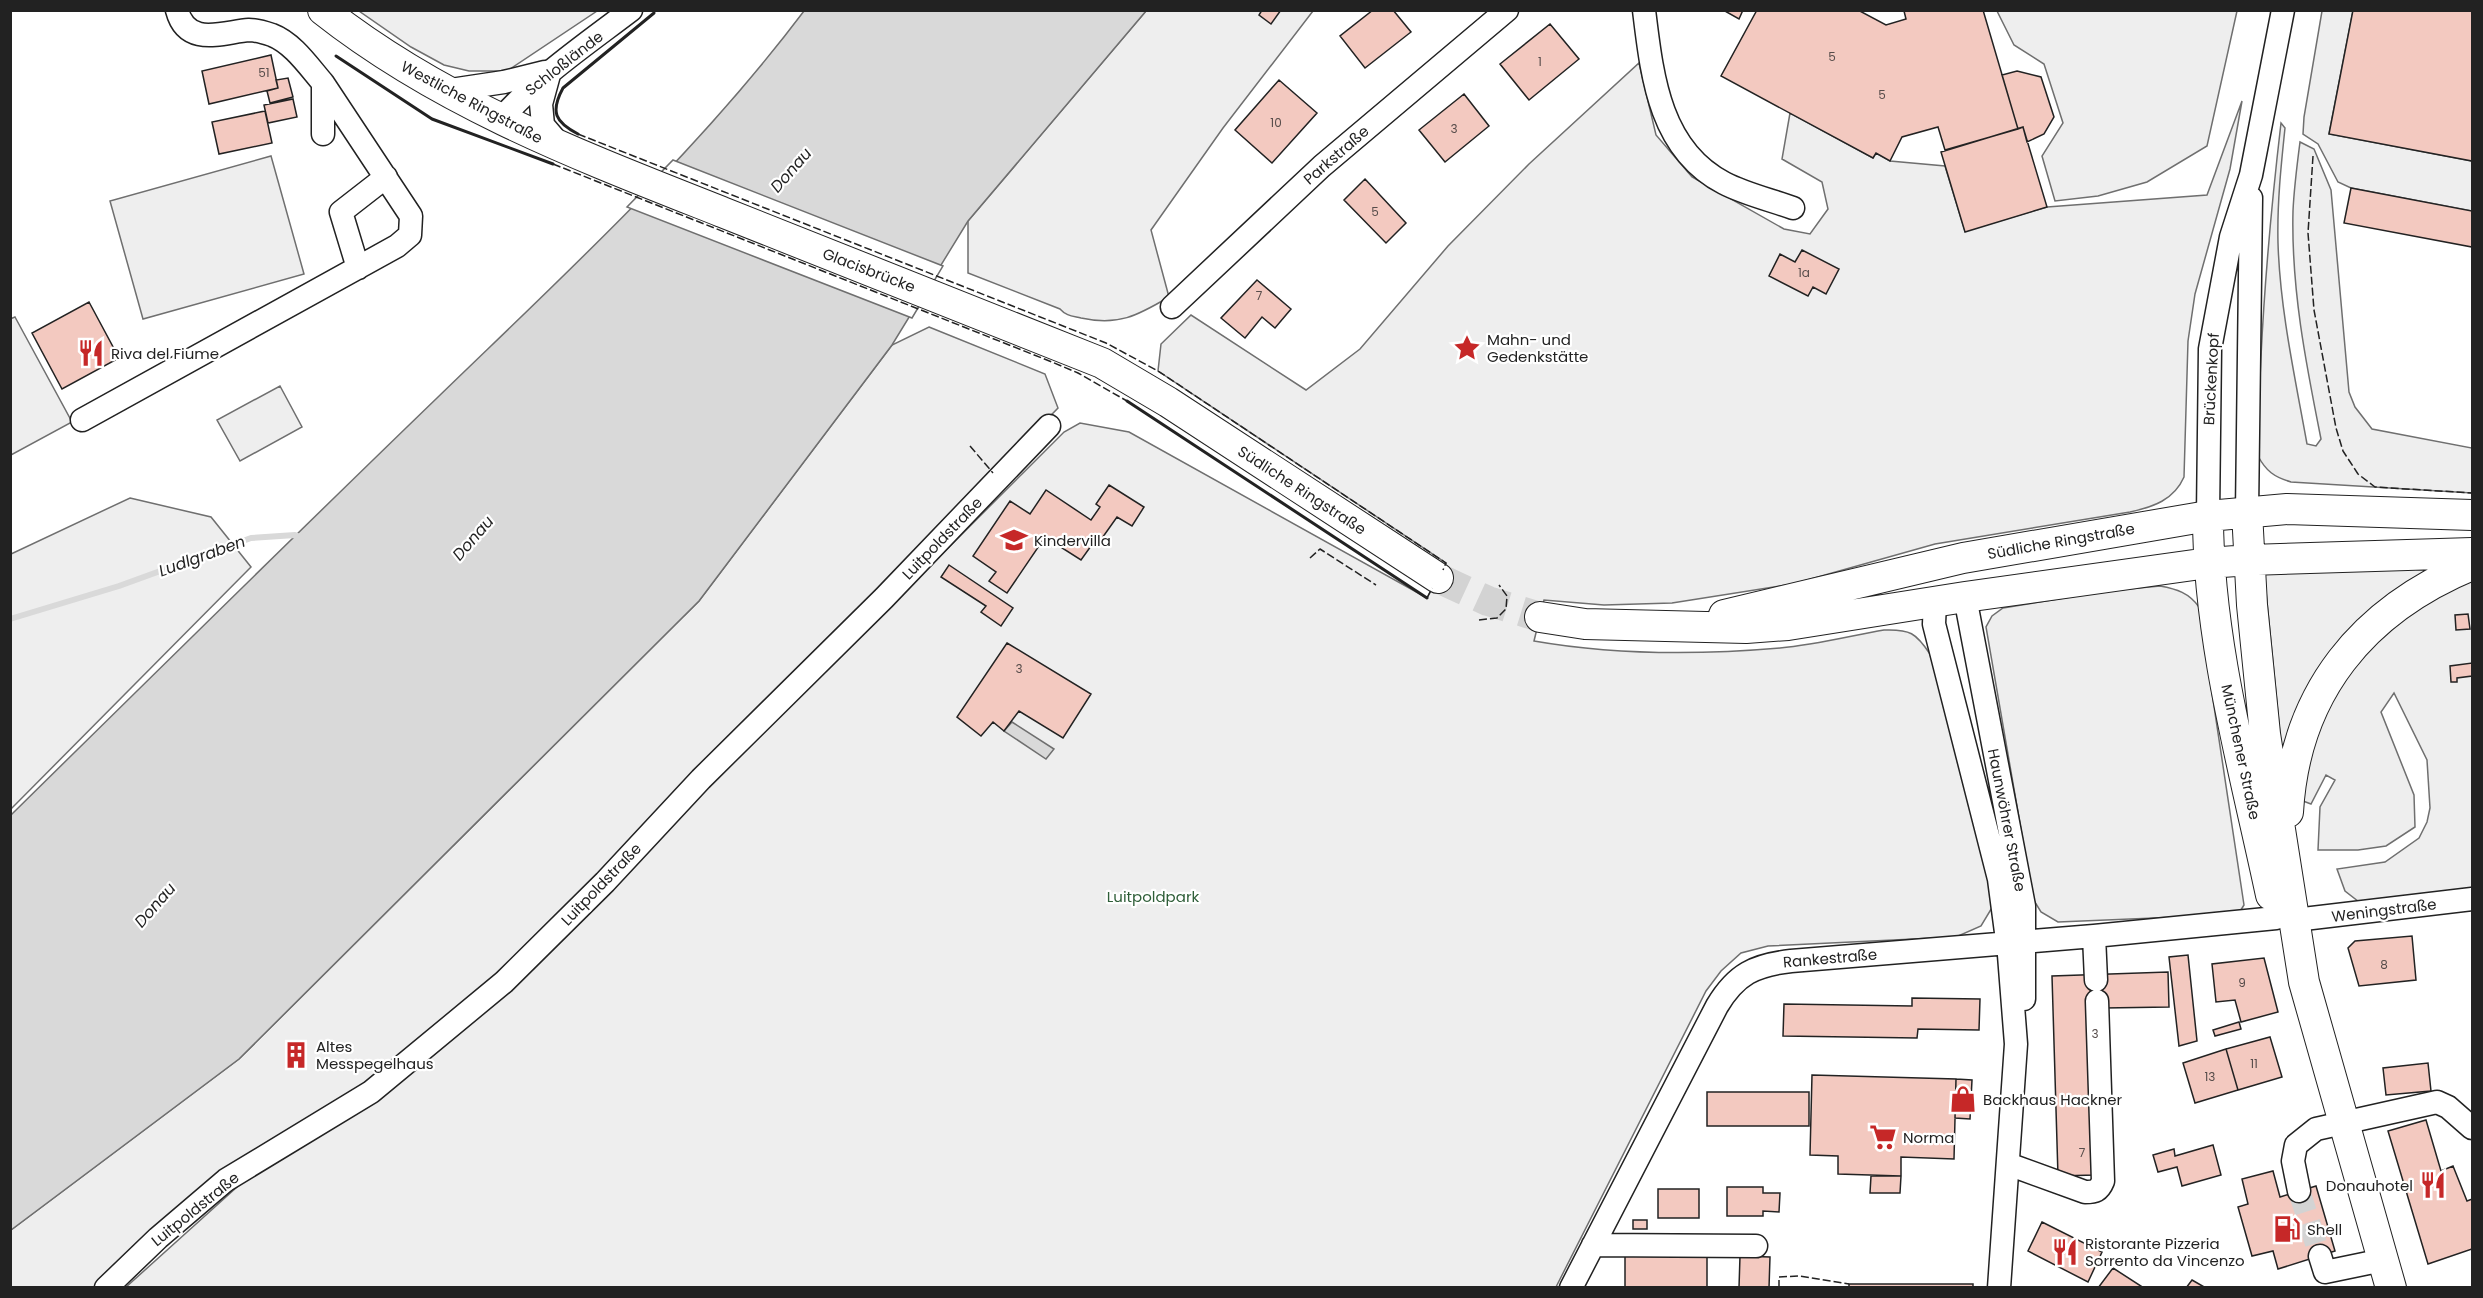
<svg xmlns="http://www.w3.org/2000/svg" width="2483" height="1298" font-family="Poppins,sans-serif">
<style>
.green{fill:#eee;stroke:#6f6f6f;stroke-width:1.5}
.water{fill:#d9d9d9;stroke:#6f6f6f;stroke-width:1.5}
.pier{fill:#fff;stroke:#6f6f6f;stroke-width:1.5}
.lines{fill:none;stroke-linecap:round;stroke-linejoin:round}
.stream{stroke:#d9d9d9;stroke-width:6}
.building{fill:#f3c9c0;stroke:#222;stroke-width:1.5}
.minor-tunnel{stroke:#d3d3d3;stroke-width:22;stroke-dasharray:22 11;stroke-linecap:butt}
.major-tunnel{stroke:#d3d3d3;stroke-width:30;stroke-dasharray:30 15;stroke-linecap:butt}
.minor-casing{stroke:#222;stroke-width:25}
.major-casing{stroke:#222;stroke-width:32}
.minor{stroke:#fff;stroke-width:22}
.major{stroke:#fff;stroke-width:30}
.fence{stroke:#222;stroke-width:1.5;stroke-dasharray:8 3;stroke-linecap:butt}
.wall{stroke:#222;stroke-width:3}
.labels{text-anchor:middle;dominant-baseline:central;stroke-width:4.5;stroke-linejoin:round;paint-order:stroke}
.number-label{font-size:12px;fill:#564c4a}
.street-label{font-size:15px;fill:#222;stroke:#fff}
.poi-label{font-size:15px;fill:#222;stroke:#fff;text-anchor:start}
.park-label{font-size:15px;fill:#2f5e38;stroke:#fff}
.water-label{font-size:16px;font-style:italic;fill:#222;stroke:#fff}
</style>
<rect width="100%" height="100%" fill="#fff"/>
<path class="green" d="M359 11H597L507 71H469L444 65 411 47Z
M1146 11H1313L1223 128 1151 230 1169 297C1137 316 1118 326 1081 318 1073 316 1066 316 1060 309L968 273V221Z
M1997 11H2237L2207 146 2147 182 2098 196 2055 201 2042 156 2063 123 2044 64 2014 45Z
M2322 11H2353L2329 134 2472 161V211L2351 188 2338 182 2318 144 2303 134 2304 117Z
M1639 63 1656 135 1692 177 1784 229 1810 234 1828 209 1822 182 1782 159 1790 113 1873 158 1876 153 1890 161 1945 166 1965 231 2047 207 2207 195 2242 101 2230 169 2195 294 2188 341 2184 477C2174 500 2153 507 2130 512L1935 544 1793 584 1672 603 1604 605 1544 600 1534 641C1614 655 1699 655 1780 648 1815 645 1850 636 1884 630 1910 629 1916 633 1930 654L1977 811 1993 906 1981 926 1956 937 1768 946 1741 953 1721 971 1706 991 1556 1287 125 1288 247 1178 373 1099 890 606 1064 432 1080 423 1129 432 1427 598 1446 563 1158 371 1161 344 1191 315 1306 390 1360 349 1448 246 1529 164Z
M2281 123 2285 128C2281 166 2277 204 2278 243 2280 310 2295 377 2307 444L2316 446 2321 439C2306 364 2291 288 2293 211 2294 188 2297 165 2300 142L2314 149 2331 190 2349 392 2355 407 2372 429 2472 448V493L2291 482C2274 477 2266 471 2258 456 2259 344 2268 234 2281 123Z
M271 156 304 274 143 319 110 201Z
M15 317 72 422 11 455 10 319Z
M929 327 1045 374 1058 408 501 975 362 1086 158 1229 94 1287 11 1288V1230L239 1059 699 601 892 345Z
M280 386 302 427 240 461 217 420Z
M130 498 211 517 251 567 11 809V554Z
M2437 563 2282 754 2264 571Z
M2472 577V891L2363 905 2345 891 2337 869 2385 862 2419 838 2427 822 2430 808 2427 760 2394 693 2381 712 2414 795 2415 827 2386 846 2358 850H2318L2320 807 2335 780 2326 775 2311 804 2303 801 2308 762 2321 715 2369 644 2430 599Z
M2160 586C2177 589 2189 593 2199 607L2244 905 2239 913 2227 915 2058 922 2041 912 2033 899 1986 627 1992 616 2003 608 2107 591Z"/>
<path class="water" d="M804 11H1146L968 221 892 345 699 601 239 1059 11 1230V815C152 676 294 536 437 398 565 274 697 153 804 11Z
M1012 722 1054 749 1046 759 1004 731Z"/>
<path class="pier" d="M673 160 943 266 912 318 627 207Z"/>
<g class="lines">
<path class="stream" d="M10 619 119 586 251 538 295 535 302 538"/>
</g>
<path class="building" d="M1262 10H1281L1271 24 1259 15Z
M1373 10H1393L1411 32 1365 68 1340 36Z
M1723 10H1743L1739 19Z
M1757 10H1858L1886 25 1906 19 1904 11 1907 10H1983L2018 129 1945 150 1938 127 1902 137 1890 161 1876 153 1873 158 1721 76Z
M2353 10H2472V161L2329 134Z
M1550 24 1579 59 1529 100 1500 64Z
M271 55 278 88 209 104 202 71Z
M2017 71 2041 77 2054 117 2044 134 2027 142 2023 127 2018 129 2002 75Z
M288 78 293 97 270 103 267 91 278 88 276 80Z
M1279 80 1317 113 1272 163 1235 130Z
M1464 94 1489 126 1445 162 1419 130Z
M293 99 297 117 268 123 264 105Z
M265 111 272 143 219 154 212 122Z
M2023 127 2047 207 1965 232 1941 152Z
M1365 179 1406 223 1386 243 1344 200Z
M2351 188 2472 211V247L2344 223Z
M1802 250 1839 269 1826 294 1813 287 1808 296 1769 276 1780 254 1795 262Z
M1257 280 1291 309 1275 328 1262 317 1245 338 1221 318Z
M89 302 119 358 62 389 32 333Z
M1109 485 1144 507 1132 526 1117 517 1100 541 1096 539 1081 560 1045 537 1007 593 989 581 996 572 973 556 1010 501 1030 514 1046 490 1091 520 1100 507 1096 504Z
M949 565 1013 608 1001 626 981 612 986 606 941 577Z
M2468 614 2470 629 2456 630 2455 615Z
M1007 643 1091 694 1063 738 1019 711 1004 731 993 722 981 736 957 717Z
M2472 663V676L2457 678V682H2451L2450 666Z
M2412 936 2416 980 2359 986 2348 948 2355 941Z
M2188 955 2197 1041 2179 1046 2169 957Z
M2264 958 2278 1012 2241 1022 2235 1000 2216 1002 2212 964Z
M2168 972 2169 1007 2104 1008 2095 1175 2058 1176 2052 976Z
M1912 998 1980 999 1979 1030 1918 1029 1917 1038 1783 1036 1784 1004 1912 1006Z
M2239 1022 2241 1029 2215 1036 2213 1030Z
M2270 1037 2282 1077 2238 1090 2226 1049Z
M296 1048 304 1056 296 1063 288 1055Z
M2226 1049 2238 1090 2195 1103 2183 1063Z
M2428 1063 2431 1091 2386 1095 2383 1068Z
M1812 1075 1956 1079 1954 1159 1901 1157V1176L1838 1174V1156L1810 1155Z
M1956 1079 1972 1080 1970 1119 1955 1118Z
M1707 1092H1809V1126H1707Z
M2426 1120 2441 1171 2453 1166 2467 1201 2472 1199V1249L2428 1264 2388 1131Z
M2213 1145 2221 1175 2182 1186 2177 1167 2158 1172 2153 1155 2174 1149 2175 1156Z
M2273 1171 2280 1197 2316 1186 2335 1251 2278 1269 2273 1251 2252 1256 2238 1207 2248 1204 2242 1179Z
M1871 1176H1901L1900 1193H1870Z
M1727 1187H1763V1193H1780L1779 1212 1763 1211V1216H1727Z
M1658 1189H1699V1218H1658Z
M1633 1220H1647V1229H1633Z
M2042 1222 2102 1252 2088 1282 2028 1251Z
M1625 1250 1707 1252V1288H1625Z
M1740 1256 1770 1257 1769 1288H1739Z
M2113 1268 2144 1288H2098Z
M2192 1280 2206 1288H2186Z
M1849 1284H1973V1288H1849Z"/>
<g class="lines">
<path class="minor-tunnel" d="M2299 1191 2320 1256"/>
<path class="major-tunnel" d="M1438 578 1488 601 1540 617"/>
<defs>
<path id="minor" d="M177 10C187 48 223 32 249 30 255 30 266 33 272 35 293 43 309 67 323 83V134
M1644 10C1652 75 1659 149 1724 183 1745 194 1771 200 1793 208
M550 71 541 104 543 125 560 145
M444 91 504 82 545 72
M501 119C539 76 585 45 631 10
M358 268 341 212 386 177
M1172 307 1322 166 1507 10
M82 420 397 246 410 235 411 216 323 83
M2247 512 2251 198
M2208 516 2210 349 2231 237 2251 175 2283 10
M1965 597 2024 906V999
M1935 601 1934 624 1999 879 2009 955 2016 1044 1999 1288
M2295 920 2472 899
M2094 936 2096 980
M2008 1164 2085 1192C2095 1192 2099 1191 2103 1181L2097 1001
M2299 1191 2293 1161 2296 1145 2316 1129 2437 1102 2448 1107 2472 1128
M1593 1245 1756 1246
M2320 1256 2325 1272 2383 1260
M106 1288 158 1238 226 1180 371 1092 504 982 605 882 701 779 884 598 1049 426
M1571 1288 1717 1006C1736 974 1755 965 1791 961L2094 936 2276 918"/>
<path id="major" d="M323 10C442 104 583 157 722 212 849 262 976 312 1102 363L1168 402 1438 578
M2247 512 2252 605 2265 734 2304 982 2391 1288
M2208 516C2208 642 2245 772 2271 895
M1724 615 1963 558 2208 516 2287 509 2472 515
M1540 617 1585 624 1746 628 1788 625 1965 597 2208 563 2250 560 2472 553
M2288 812C2295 692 2363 610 2472 565"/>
</defs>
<use href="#minor" class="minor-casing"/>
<use href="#major" class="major-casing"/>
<use href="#minor" class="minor"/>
<use href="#major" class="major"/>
<path class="fence" d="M578 134 1106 343 1158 371 1446 563 1443 570
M2313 156 2308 233 2314 310 2336 428 2343 451 2358 474 2375 487 2472 493
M553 164 1052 362 1078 373 1127 401
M970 446 993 473
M1310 558 1320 549 1376 585
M1427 598 1432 588
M1479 620 1497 618 1506 609 1507 596 1499 585
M1779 1288V1277L1800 1276 1849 1284"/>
<path class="wall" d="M336 56 432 119 553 164
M578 134C555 122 550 112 563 88L654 13
M1127 401 1427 598"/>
</g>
<defs>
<symbol id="sight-bare" viewBox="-9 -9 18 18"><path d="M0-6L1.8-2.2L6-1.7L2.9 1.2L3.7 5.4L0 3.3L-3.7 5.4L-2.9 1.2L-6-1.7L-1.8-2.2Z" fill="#c62828" stroke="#fff" stroke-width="2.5" paint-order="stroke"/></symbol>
<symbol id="restaurant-bare" viewBox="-9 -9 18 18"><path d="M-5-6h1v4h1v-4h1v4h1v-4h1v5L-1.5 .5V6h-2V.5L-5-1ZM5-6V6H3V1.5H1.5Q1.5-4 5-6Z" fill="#c62828" stroke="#fff" stroke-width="2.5" paint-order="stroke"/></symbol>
<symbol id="school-bare" viewBox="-9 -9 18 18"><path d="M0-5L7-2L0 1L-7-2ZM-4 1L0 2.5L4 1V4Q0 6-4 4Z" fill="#c62828" stroke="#fff" stroke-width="2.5" paint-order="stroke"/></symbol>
<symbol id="building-bare" viewBox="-9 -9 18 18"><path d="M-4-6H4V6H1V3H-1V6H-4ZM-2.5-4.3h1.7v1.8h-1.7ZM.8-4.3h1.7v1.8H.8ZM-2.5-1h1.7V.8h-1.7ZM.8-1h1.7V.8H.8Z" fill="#c62828" stroke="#fff" stroke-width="2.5" paint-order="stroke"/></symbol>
<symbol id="shop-bare" viewBox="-9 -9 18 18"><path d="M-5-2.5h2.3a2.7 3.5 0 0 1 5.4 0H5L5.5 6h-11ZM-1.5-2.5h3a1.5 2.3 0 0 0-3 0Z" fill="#c62828" stroke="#fff" stroke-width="2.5" paint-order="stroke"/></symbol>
<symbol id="supermarket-bare" viewBox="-9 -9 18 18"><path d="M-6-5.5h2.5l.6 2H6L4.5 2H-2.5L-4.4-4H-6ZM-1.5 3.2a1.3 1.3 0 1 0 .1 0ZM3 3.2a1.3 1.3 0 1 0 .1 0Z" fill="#c62828" stroke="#fff" stroke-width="2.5" paint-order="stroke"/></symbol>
<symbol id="fuel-bare" viewBox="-9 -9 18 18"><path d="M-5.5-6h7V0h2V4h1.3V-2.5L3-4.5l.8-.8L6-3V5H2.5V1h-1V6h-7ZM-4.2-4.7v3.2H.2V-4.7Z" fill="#c62828" stroke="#fff" stroke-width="2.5" paint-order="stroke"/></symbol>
</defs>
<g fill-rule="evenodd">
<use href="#sight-bare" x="1448" y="329" width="38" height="38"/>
<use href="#restaurant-bare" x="72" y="334" width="38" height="38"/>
<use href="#school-bare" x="995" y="521" width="38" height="38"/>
<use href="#building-bare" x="277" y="1036" width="38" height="38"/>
<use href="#shop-bare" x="1944" y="1080" width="38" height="38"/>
<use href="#supermarket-bare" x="1864" y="1118" width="38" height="38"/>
<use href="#restaurant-bare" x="2414" y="1166" width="38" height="38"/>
<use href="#fuel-bare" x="2268" y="1210" width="38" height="38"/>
<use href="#restaurant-bare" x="2046" y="1233" width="38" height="38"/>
</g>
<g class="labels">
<g class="number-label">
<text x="1832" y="56">5</text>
<text x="1540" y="61">1</text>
<text x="264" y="72">51</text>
<text x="1882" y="94">5</text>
<text x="1276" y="122">10</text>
<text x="1454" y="128">3</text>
<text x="1375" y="211">5</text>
<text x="1804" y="272">1a</text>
<text x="1259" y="295">7</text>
<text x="1019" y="668">3</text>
<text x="2384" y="964">8</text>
<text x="2242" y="982">9</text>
<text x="2095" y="1033">3</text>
<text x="2254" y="1063">11</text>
<text x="2210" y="1076">13</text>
<text x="2082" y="1152">7</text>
</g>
<g class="street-label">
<text transform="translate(564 63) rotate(-38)">Schloßlände</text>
<text transform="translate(472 102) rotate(28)">Westliche Ringstraße</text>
<text transform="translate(1336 155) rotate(-41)">Parkstraße</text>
<text transform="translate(869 270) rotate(21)">Glacisbrücke</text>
<text transform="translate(2211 379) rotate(-87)">Brückenkopf</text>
<text transform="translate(1302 490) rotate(33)">Südliche Ringstraße</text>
<text transform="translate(942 538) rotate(-46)">Luitpoldstraße</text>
<text transform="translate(2061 541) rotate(-10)">Südliche Ringstraße</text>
<text transform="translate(2241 752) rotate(78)">Münchener Straße</text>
<text transform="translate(2007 820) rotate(79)">Haunwöhrer Straße</text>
<text transform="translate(601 884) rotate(-46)">Luitpoldstraße</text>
<text transform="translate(2384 910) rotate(-7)">Weningstraße</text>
<text transform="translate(1830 958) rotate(-5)">Rankestraße</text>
<text transform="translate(195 1209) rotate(-39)">Luitpoldstraße</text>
</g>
<g class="poi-label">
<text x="1487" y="339">Mahn- und<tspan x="1487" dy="17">Gedenkstätte</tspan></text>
<text x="111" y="353">Riva del Fiume</text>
<text x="1034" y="540">Kindervilla</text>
<text x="316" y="1046">Altes<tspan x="316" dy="17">Messpegelhaus</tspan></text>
<text x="1983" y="1099">Backhaus Hackner</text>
<text x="1903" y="1137">Norma</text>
<text x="2413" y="1185" text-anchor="end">Donauhotel</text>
<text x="2307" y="1229">Shell</text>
<text x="2085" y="1243">Ristorante Pizzeria<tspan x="2085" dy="17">Sorrento da Vincenzo</tspan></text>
</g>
<g class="park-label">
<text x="1153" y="896">Luitpoldpark</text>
</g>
<g class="water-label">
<text transform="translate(791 170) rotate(-49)">Donau</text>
<text transform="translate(473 538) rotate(-49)">Donau</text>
<text transform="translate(202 556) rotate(-20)">Ludlgraben</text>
<text transform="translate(155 905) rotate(-49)">Donau</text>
</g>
</g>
<rect width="2483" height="1298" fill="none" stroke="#222222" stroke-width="24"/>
</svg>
